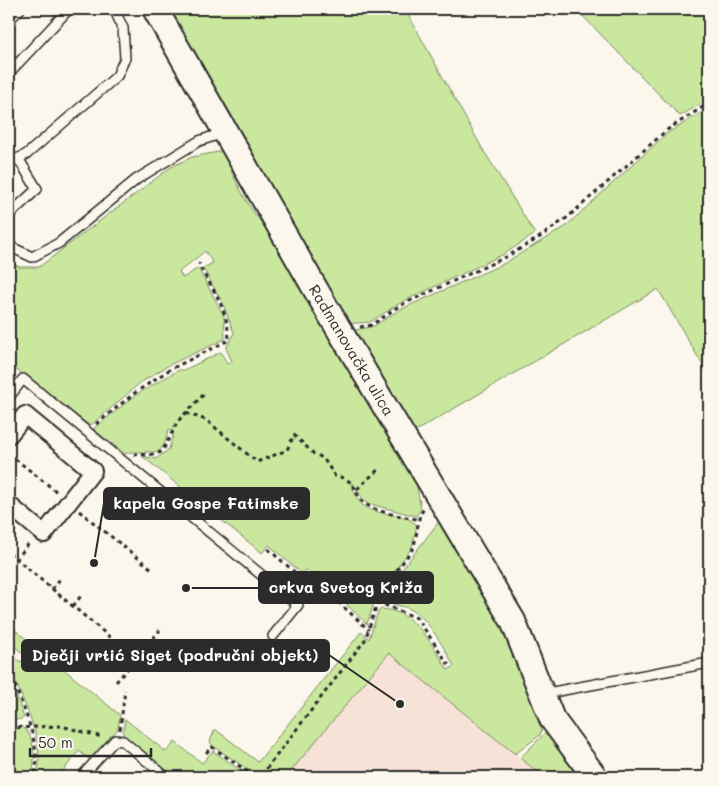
<svg xmlns="http://www.w3.org/2000/svg" width="718" height="786" font-family="Mali,sans-serif">
<style>
.built{fill:#f6e2d6}
.green{fill:#cae79e;stroke:#7a8964}
.lines{fill:none;stroke-linecap:round;stroke-linejoin:round}
.lane-casing{stroke:#2b2b2b;stroke-width:12}
.street-casing{stroke:#2b2b2b;stroke-width:20}
.secondary-casing{stroke:#2b2b2b;stroke-width:28}
.path{stroke:#2b2b2b;stroke-width:3;stroke-dasharray:4 4;stroke-linecap:butt}
.lane{stroke:#fbf7ec;stroke-width:9}
.street{stroke:#fbf7ec;stroke-width:16}
.secondary{stroke:#fbf7ec;stroke-width:24}
.labels{text-anchor:middle;dominant-baseline:central;stroke-width:5;stroke-linejoin:round;paint-order:stroke}
.street-label{font-size:15px;fill:#2b2b2b;stroke:#fbf7ec}
.leader{fill:none;stroke:#2b2b2b;stroke-width:2}
.callout-dot{fill:#2b2b2b;stroke:#fbf7ec;stroke-width:2}
.callout{fill:#2b2b2b;stroke:#2b2b2b;stroke-width:2}
.callout-label{font-size:16px;text-anchor:middle;font-weight:bold;fill:#fff}
</style>
<rect width="100%" height="100%" fill="#fbf7ec"/>
<filter id="ink" filterUnits="userSpaceOnUse"><feTurbulence type="fractalNoise" baseFrequency=".02" numOctaves="2"/><feDisplacementMap in="SourceGraphic" scale="10" xChannelSelector="R" yChannelSelector="G"/><feConvolveMatrix kernelMatrix="1 2 1 2 8 2 1 2 1" color-interpolation-filters="sRGB"/></filter>
<g filter="url(#ink)">
<path class="built" d="M389 653 544 777H286Z"/>
<path class="green" d="M164 9H405L482 148 535 234 504 254 400 303 370 322 345 324Z
M576 9H709V99L680 116Z
M709 108V376L658 289 409 435 350 335 356 330 374 326 399 310 503 264 565 227 666 134Z
M223 151C231 159 228 166 233 175 243 196 255 218 272 234L409 461 416 482 421 509 416 516 366 503 352 483 351 486C356 492 357 502 364 506 379 517 403 511 417 525L412 547 376 597 367 624 347 605 348 600 307 570 301 573 269 545 262 553 142 456 156 459 169 449 174 433 169 429 164 445 158 452H131L125 454 93 429 137 394 179 370H184L221 352 227 364 232 362 226 348 234 333 223 304 203 268 213 263 205 251 179 272 183 278 198 268 224 316 225 339 169 365 140 383 90 426 9 364V261L19 267H39L171 167 192 157Z
M440 520 495 607 540 723 542 730 540 735 515 754 389 653 286 777H259L213 746 210 742 215 729 258 762 361 632 369 639 378 612 381 609C415 610 432 645 448 670L454 666C446 651 428 618 412 610 401 604 390 607 381 597Z
M9 625 120 715 118 729 90 760 79 751 58 777H36C48 744 21 698 9 666V657H13L21 662 26 656 9 642Z
M9 673 24 718 9 722Z
M125 719 166 752 175 742 202 763 213 751 250 777H175L123 735Z
M20 726C36 732 36 764 31 777H9V728Z
M550 728 589 777H544L520 758Z"/>
<g class="lines">
<defs>
<path id="lane" d="M9 20 20 9
M9 73 69 9
M9 163 27 154 117 76 125 58 123 28 114 9
M9 215 37 189 18 158
M9 243 11 247 32 257 59 243 137 179 199 141 226 132
M9 397 23 379 298 605 273 636
M542 694 709 663
M81 777 115 740 123 741 166 777"/>
<path id="street" d="M9 435 25 415 93 471 44 534 9 505"/>
<path id="secondary" d="M155 9 328 311 513 621 552 719 595 777"/>
</defs>
<use href="#lane" class="lane-casing"/>
<use href="#street" class="street-casing"/>
<use href="#secondary" class="secondary-casing"/>
<path class="path" d="M360 327 372 325 399 306 506 257 537 239 568 217 667 130 709 103
M9 366 15 372
M186 413 206 420 257 462 287 450 294 435 314 454 323 458 335 476C362 481 351 496 367 505 382 514 404 516 420 520
M96 424 136 392 169 370 229 340C228 318 221 302 210 284 206 277 201 271 199 263
M9 454 57 492
M134 454 149 455 162 452 178 421 206 392
M357 489 380 468
M79 511 152 569
M268 549 298 575 336 600 369 630
M9 553 136 659 160 630
M16 560 30 542
M52 589 60 579
M377 602 417 618 449 665
M73 606 81 596
M9 670C19 699 44 747 34 777
M116 682 136 659
M9 728 61 726 102 737
M120 730 125 690
M206 753 212 747 255 777
M265 777 267 768 365 640 381 592 414 547 420 514 424 509"/>
<use href="#lane" class="lane"/>
<use href="#street" class="street"/>
<use href="#secondary" class="secondary"/>
</g>
</g>
<g class="labels">
<g class="street-label">
<text transform="translate(352 350) rotate(59)">Radmanovačka ulica</text>
</g>
</g>
<path class="leader" d="M94 563L104 503M186 588L259 588M400 704L329 655"/>
<g class="callout-dot">
<circle cx="94" cy="563" r="5"/>
<circle cx="186" cy="588" r="5"/>
<circle cx="400" cy="704" r="5"/>
</g>
<g class="callout">
<rect x="104" y="488" width="205" height="31" rx="5"/>
<rect x="259" y="572" width="174" height="31" rx="5"/>
<rect x="22" y="640" width="307" height="31" rx="5"/>
</g>
<g class="callout-label">
<text x="206" y="509">kapela Gospe Fatimske</text>
<text x="346" y="593">crkva Svetog Križa</text>
<text x="175" y="661">Dječji vrtić Siget (područni objekt)</text>
</g>
<rect width="718" height="786" fill="none" stroke="#fbf7ec" stroke-width="30"/>
<rect x="15" y="15" width="688" height="756" fill="none" stroke="#2b2b2b" stroke-width="2" filter="url(#ink)"/>
<path d="M30 748v8h121v-8" fill="none" stroke="#2b2b2b" stroke-width="2.5"/>
<text x="38" y="748" font-size="15" fill="#2b2b2b" stroke="#fbf7ec" stroke-width="4" paint-order="stroke">50 m</text>
</svg>
